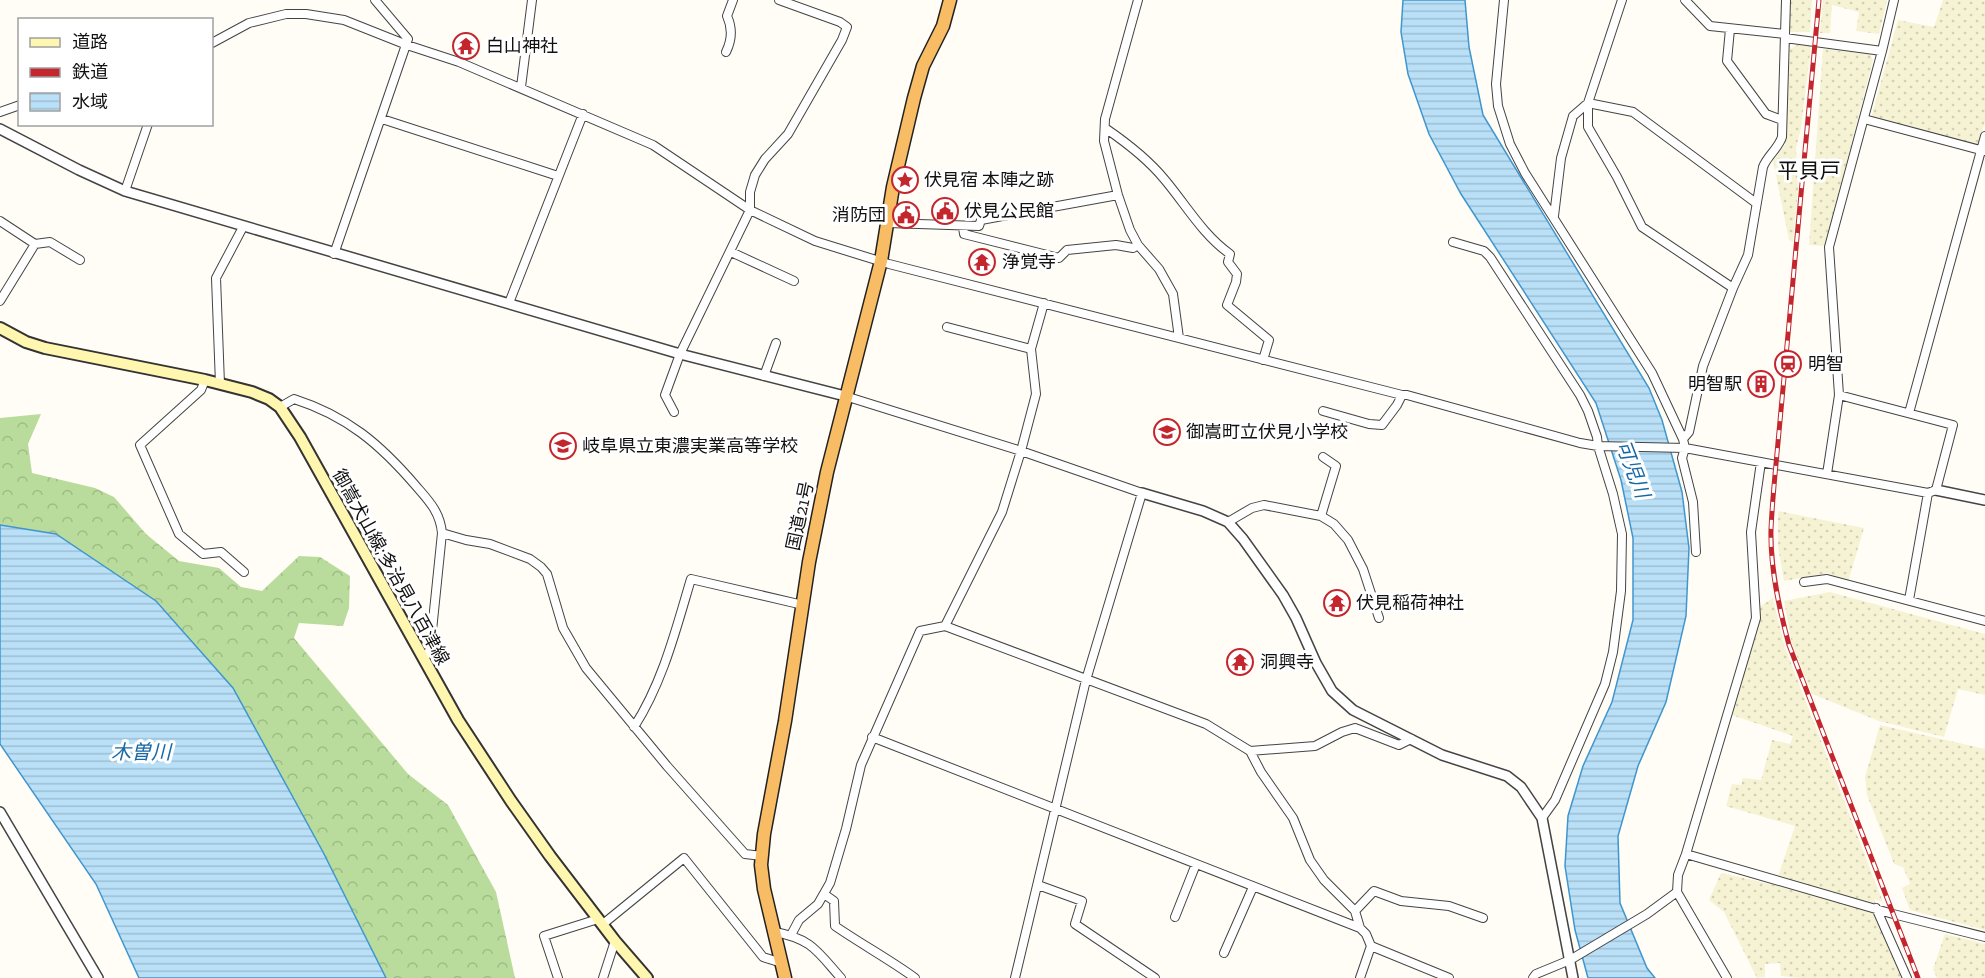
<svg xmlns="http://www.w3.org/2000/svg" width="1985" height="978" font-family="'Zilla Slab','Noto Sans JP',serif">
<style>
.farmland{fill:url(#farmland-dots)}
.forest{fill:url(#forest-crowns)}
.water{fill:url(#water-rules);stroke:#3f96cf;stroke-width:1.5}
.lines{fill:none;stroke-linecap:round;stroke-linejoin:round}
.minor-casing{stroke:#444;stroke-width:10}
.tertiary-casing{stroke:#444;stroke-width:12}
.secondary-casing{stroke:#333;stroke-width:14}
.trunk-casing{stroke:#222;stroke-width:15}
.minor{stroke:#fff;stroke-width:8}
.tertiary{stroke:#fff;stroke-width:9}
.secondary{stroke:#fff6b0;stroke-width:10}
.trunk{stroke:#f7bc64;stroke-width:12}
.rail-casing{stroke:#c4262e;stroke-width:5}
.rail{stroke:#fff;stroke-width:3;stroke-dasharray:9;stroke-linecap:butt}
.labels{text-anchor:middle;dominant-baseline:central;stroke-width:6;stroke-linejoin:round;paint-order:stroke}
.poi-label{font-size:18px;fill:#111;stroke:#fff;text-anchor:start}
.street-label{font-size:18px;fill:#111;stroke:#fff}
.water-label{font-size:20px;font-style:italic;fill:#1768a6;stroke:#fff}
.quarter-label{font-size:21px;fill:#111;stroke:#fff}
</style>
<defs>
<pattern id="farmland-dots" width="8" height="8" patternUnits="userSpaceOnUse" patternTransform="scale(1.5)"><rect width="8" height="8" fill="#f6f3d4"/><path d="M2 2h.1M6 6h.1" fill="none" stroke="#d2cfb5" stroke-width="1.8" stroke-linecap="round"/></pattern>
<pattern id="forest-crowns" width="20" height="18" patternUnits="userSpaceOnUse" patternTransform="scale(1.5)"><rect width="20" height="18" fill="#b9dc9c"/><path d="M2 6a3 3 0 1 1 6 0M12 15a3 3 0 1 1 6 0" fill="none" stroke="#9ebc85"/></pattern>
<pattern id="water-rules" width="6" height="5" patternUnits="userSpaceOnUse" patternTransform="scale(1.5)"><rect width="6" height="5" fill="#b9e0f7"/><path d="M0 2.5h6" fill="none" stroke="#9ebfd3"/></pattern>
</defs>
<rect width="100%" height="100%" fill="#fffdf5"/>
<path class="farmland" d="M1789 0H1812L1810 32H1788Z
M1823 0H1887L1879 34 1856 31 1859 12 1832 5 1830 33H1820Z
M1943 0H1985V121L1979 145 1871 118 1898 20 1934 27Z
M1799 44 1811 46 1801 128 1796 148 1798 188 1793 242 1789 240 1773 160 1785 145 1790 49Z
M1823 49 1870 54 1873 60 1825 246 1809 245Z
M1778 511 1864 528 1848 582 1828 573 1784 581 1778 547Z
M1830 592 1985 634V695L1958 689 1944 737 1879 721 1812 694 1792 644 1784 601Z
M1773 598 1784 645 1883 902 1874 899 1906 978H1798L1781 976 1780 963 1765 964V977L1757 978 1724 912 1709 900 1721 873 1775 885 1795 826 1726 806 1732 784 1741 785 1743 778 1761 780 1772 740 1790 744 1793 736 1729 714 1761 606Z
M1880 725 1985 749V930L1910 910 1902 888 1910 884 1903 867 1894 864 1867 795 1865 777Z
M1945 934 1985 944V978H1937L1933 969Z"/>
<path class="forest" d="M41 414 28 444 32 473 95 488 114 497 146 534 179 561 219 568 241 587 262 591 299 556 320 557 350 576 349 608 343 626 299 623 294 638 408 774 448 805 496 892 515 978H386L323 852 233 688 156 601 56 534 0 525V418Z"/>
<path class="water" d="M1403 0H1465L1469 47 1483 115 1649 388 1662 420 1682 492 1689 548 1686 616 1666 702 1638 766 1618 836 1620 903 1647 968 1655 978H1588L1575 930 1565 866 1568 816 1583 766 1612 702 1633 620V538L1621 480 1596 403 1461 194 1429 134 1408 74 1401 32Z
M0 525 56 534 156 601 233 688 323 852 386 978H139L96 884 0 744Z"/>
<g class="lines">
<defs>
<path id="minor" d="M1138 0 1105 119 1104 141 1118 195 1130 230 1138 245 1159 269 1173 294 1179 338
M1504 0 1496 84 1498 106 1510 144 1525 173 1652 373 1683 439 1685 448 1682 458 1693 502 1696 552
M1622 0 1588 103V127L1617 177 1642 227 1733 288
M1685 0 1710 26 1785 34
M1730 29 1727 61 1766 114 1782 120
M1785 38 1882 51
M212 43 249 23 286 14H306L344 20 407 45 459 62 653 145 750 210 815 241 889 264 1402 395H1407L1580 443 1598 446 1685 448 1928 493 1936 490 1953 425 1839 395
M726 52C732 40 733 29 727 16L733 0
M521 87 532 0
M0 112 20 105
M382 119 558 176
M1864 119 1984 151
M1105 128C1127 143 1148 159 1165 180 1186 205 1203 235 1230 254L1228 262 1237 274 1236 282 1227 305 1269 340 1263 360
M125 191 148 124
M1554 216 1561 158 1573 116 1588 103 1633 112 1756 203
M0 221 35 244
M888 223 979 226 981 220 1118 195
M963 227 964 234 1059 258 1067 250 1116 245 1133 248 1138 245
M1453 242 1484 251 1490 257 1580 395 1588 411 1597 437 1598 446 1613 494 1622 534 1621 591 1613 652 1605 684 1555 800 1542 818
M731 252 794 281
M334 254 408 39 375 0
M0 301 35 244 50 242 80 260
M509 303 583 114
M947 327 1031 349
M764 376 776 343
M205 380 201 390 140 445 179 534 203 554 221 552 244 572
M220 384 216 278 243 227
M845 396 1021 451 1142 493 1086 680 1015 978
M280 407 294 399C347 416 380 444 416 486 429 501 440 512 442 533L466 540 490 544 530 559 541 567 547 574 563 628 586 668 667 766 745 854 762 856
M1323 411 1369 424 1382 425 1397 405 1402 395
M674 412 665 395 680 354 750 210V192L755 175 765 159 788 134 842 40 847 27 840 22 779 0
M1909 413 1985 136
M1683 439 1689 432 1703 366 1733 288 1748 255 1763 167C1767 156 1778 149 1782 137L1786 0
M1827 474 1839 395 1829 247 1882 51 1894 0
M1321 516 1336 466 1323 457
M1228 522 1252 508 1264 505 1321 516 1334 524 1348 540 1363 569 1379 618
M1804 582 1827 579 1985 621
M1909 600 1928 493
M945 626 1002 512 1021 451 1036 394 1031 349 1044 303
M424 658 430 650 442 533
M634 727C663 682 676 629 691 579L803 605
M872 737 1360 928
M1250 751 1315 746 1342 732 1355 728 1399 745 1411 739
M1686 854 1893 914 1985 937
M1038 885 1082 901 1075 924 1155 978
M824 894 834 901 835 926C861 944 889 959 915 978
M1876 908 1907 978
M1355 911 1374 891 1401 901 1449 906 1483 918
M1175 917 1196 864
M603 924 684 858 763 957 782 963
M775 932C812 939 817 951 841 978
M791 935 799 920 818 904 830 883 846 829 861 765 920 631 945 626 1206 724 1250 751 1261 772 1293 818 1310 860 1324 880 1355 911 1360 928 1366 934 1371 946 1449 978
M1224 953 1253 887
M558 978 544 936 598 919
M603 978 615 941
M1360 978 1371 946
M1533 978 1536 974 1570 960 1647 914 1677 892
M1727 978 1677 892 1678 875 1686 854 1756 618 1751 532 1761 462"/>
<path id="tertiary" d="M0 129 79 170 125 191 680 354 845 396
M1936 490 1985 500
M1142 493 1203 511 1228 522 1243 539 1283 595 1296 618 1316 663 1332 691 1353 710 1442 755 1507 776 1521 787 1542 818 1573 978
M0 812 98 978"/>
<path id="secondary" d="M0 328 26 342 45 348 205 380 252 392 269 399 280 407 300 437 458 720 511 801 550 856 615 941 647 978"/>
<path id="trunk" d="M785 978 764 889 761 865 764 834 785 721 809 562 827 472 881 261 893 187 914 98 923 66 943 26 950 0"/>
</defs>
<use href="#minor" class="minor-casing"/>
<use href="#tertiary" class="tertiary-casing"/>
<use href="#secondary" class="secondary-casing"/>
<use href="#trunk" class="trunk-casing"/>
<use href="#minor" class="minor"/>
<use href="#tertiary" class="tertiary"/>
<use href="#secondary" class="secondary"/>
<use href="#trunk" class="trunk"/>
<defs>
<path id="rail" d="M1819 0 1776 464C1774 485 1772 507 1771 529 1770 568 1779 608 1789 645L1918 978"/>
</defs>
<use href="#rail" class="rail-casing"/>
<use href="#rail" class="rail"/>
</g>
<defs>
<symbol id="temple-ring" viewBox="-11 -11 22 22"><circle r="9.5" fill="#fff" stroke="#c4262e" stroke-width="1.5"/><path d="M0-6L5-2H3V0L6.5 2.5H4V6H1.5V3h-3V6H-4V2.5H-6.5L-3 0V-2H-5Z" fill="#c4262e"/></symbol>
<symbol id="sight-ring" viewBox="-11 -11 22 22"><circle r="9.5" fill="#fff" stroke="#c4262e" stroke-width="1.5"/><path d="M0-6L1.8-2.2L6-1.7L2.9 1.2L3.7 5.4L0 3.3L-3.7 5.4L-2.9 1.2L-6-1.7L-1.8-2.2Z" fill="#c4262e"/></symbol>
<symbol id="civic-ring" viewBox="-11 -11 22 22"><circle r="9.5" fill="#fff" stroke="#c4262e" stroke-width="1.5"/><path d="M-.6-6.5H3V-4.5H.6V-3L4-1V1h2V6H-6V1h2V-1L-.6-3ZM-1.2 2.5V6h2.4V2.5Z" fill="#c4262e"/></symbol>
<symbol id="station-ring" viewBox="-11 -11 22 22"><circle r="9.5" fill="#fff" stroke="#c4262e" stroke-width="1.5"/><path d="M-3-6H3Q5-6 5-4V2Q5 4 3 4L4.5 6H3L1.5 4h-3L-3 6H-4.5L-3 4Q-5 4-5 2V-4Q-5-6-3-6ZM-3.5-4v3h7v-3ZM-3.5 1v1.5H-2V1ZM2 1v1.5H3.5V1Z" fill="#c4262e"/></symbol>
<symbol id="building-ring" viewBox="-11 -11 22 22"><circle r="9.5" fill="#fff" stroke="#c4262e" stroke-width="1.5"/><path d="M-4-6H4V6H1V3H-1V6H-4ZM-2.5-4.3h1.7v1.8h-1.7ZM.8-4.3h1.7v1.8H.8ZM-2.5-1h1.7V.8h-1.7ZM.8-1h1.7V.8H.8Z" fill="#c4262e"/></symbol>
<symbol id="school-ring" viewBox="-11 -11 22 22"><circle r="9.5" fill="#fff" stroke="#c4262e" stroke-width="1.5"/><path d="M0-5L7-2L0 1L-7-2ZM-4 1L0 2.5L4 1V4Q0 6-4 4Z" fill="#c4262e"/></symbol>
</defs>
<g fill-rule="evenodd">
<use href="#temple-ring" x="451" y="31" width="30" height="30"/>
<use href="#sight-ring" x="890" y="165" width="30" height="30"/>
<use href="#civic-ring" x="930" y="196" width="30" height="30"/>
<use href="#civic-ring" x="891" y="200" width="30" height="30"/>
<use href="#temple-ring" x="967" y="247" width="30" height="30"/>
<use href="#station-ring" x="1773" y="349" width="30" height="30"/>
<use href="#building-ring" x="1746" y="369" width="30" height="30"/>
<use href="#school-ring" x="1152" y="417" width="30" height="30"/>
<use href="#school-ring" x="548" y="431" width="30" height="30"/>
<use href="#temple-ring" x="1322" y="588" width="30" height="30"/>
<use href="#temple-ring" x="1225" y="647" width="30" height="30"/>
</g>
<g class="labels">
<g class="poi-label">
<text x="486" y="46">白山神社</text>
<text x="924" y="180">伏見宿 本陣之跡</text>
<text x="964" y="211">伏見公民館</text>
<text x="886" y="215" text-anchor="end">消防団</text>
<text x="1002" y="262">浄覚寺</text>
<text x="1808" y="364">明智</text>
<text x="1742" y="384" text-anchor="end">明智駅</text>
<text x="1186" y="432">御嵩町立伏見小学校</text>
<text x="582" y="446">岐阜県立東濃実業高等学校</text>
<text x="1356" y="603">伏見稲荷神社</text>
<text x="1260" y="662">洞興寺</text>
</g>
<g class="street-label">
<text transform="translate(800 516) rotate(-78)">国道21号</text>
<text transform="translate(391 567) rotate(61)">御嵩犬山線;多治見八百津線</text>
</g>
<g class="water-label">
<text transform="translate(1633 469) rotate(69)">可児川</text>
<text x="141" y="752">木曽川</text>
</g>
<g class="quarter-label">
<text x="1809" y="170">平貝戸</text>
</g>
</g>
<rect x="18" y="18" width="195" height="108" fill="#ffffff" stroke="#a0a0a0" stroke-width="1.5"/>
<rect x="30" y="38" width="30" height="9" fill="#fff6b0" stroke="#a0a0a0" stroke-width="1.5"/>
<text x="72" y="48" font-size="18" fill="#111111">道路</text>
<rect x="30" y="68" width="30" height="9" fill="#c4262e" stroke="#a0a0a0" stroke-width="1.5"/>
<text x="72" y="78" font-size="18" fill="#111111">鉄道</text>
<rect x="30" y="93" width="30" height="18" fill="url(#water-rules)" stroke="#a0a0a0" stroke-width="1.5"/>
<text x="72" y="108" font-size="18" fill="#111111">水域</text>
</svg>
